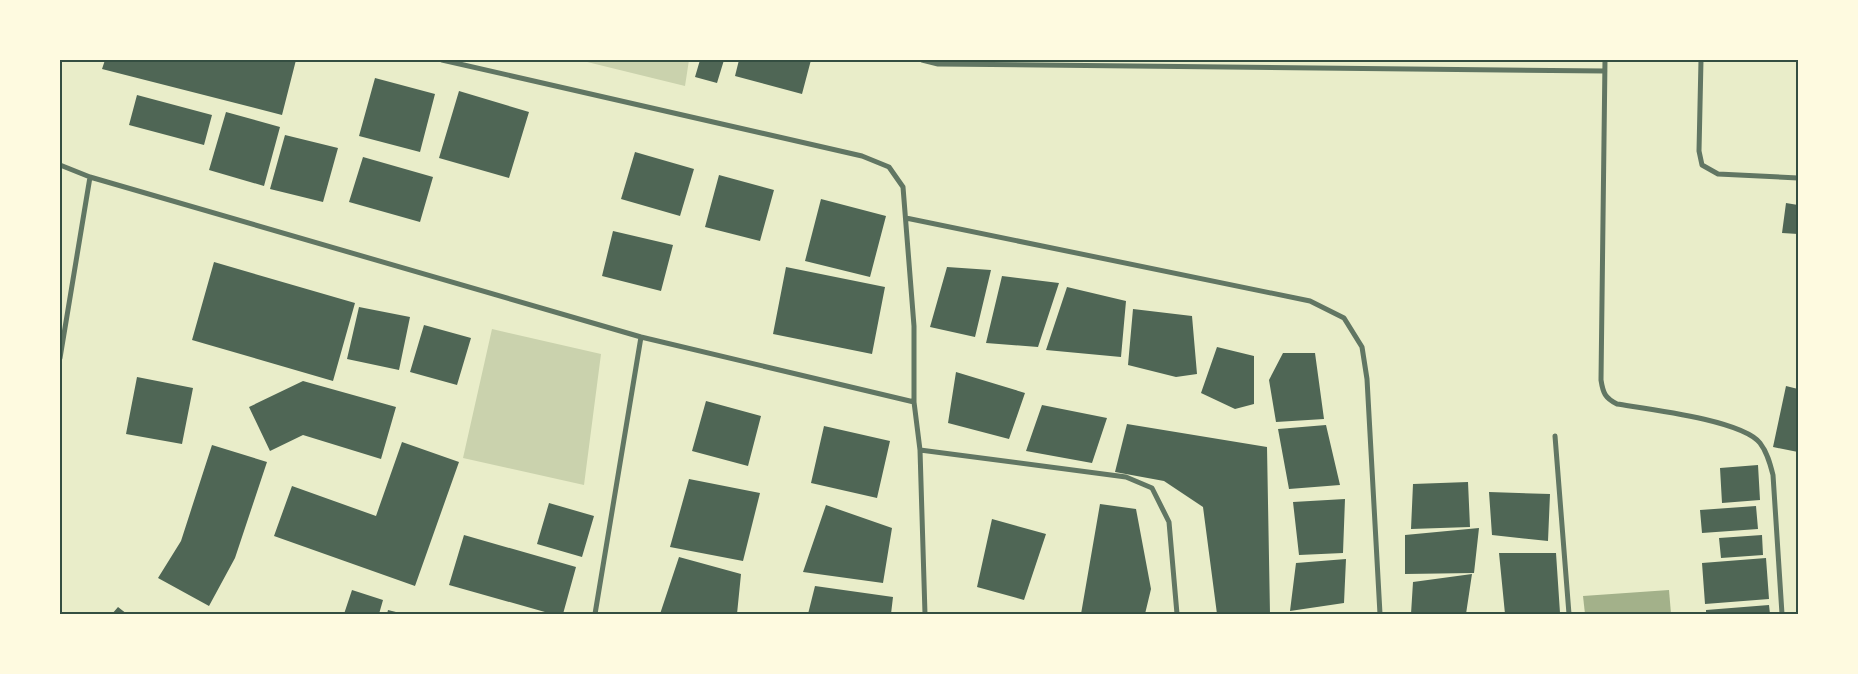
<svg xmlns="http://www.w3.org/2000/svg" width="1858" height="674" font-family="Jost,sans-serif">
<style>
.green{fill:#cad2ad}
.water{fill:#a3b18a}
.building{fill:#4f6655}
.lines{fill:none;stroke-linecap:round;stroke-linejoin:round}
.minor{stroke:#617663;stroke-width:5}
.neatline{fill:none;stroke:#344e41;stroke-width:2}
</style>
<rect width="100%" height="100%" fill="#e9edc9"/>
<path class="green" d="M579 60H689L685 86Z
M492 329 601 354 584 485 463 458Z"/>
<path class="water" d="M1669 590 1671 614H1585L1583 596Z"/>
<path class="building" d="M105 60H296L282 115 102 69Z
M700 60H724L717 83 695 77Z
M739 60H811L802 94 735 76Z
M375 78 435 94 420 152 359 136Z
M459 91 529 112 509 178 439 158Z
M137 95 212 115 204 145 129 125Z
M226 112 280 127 264 186 209 170Z
M285 135 338 148 323 202 270 189Z
M635 152 694 169 680 216 621 199Z
M363 157 433 177 420 222 349 202Z
M719 175 774 190 760 241 705 227Z
M821 199 886 216 870 277 805 261Z
M1786 203 1798 205V234L1782 233Z
M613 231 673 245 661 291 602 276Z
M214 262 355 303 333 381 192 340Z
M786 267 885 287 872 354 773 334Z
M947 267 991 270 975 337 930 327Z
M1002 276 1059 283 1038 347 986 343Z
M1067 287 1126 301 1121 357 1046 350Z
M359 307 410 317 399 370 347 359Z
M1133 309 1192 316 1197 374 1176 377 1128 365Z
M424 325 471 338 457 385 410 372Z
M1217 347 1254 356V404L1235 409 1201 393Z
M1283 353H1315L1324 419 1276 422 1269 380Z
M956 372 1025 393 1009 439 948 423Z
M137 377 193 388 182 444 126 434Z
M303 381 396 407 381 459 303 435 270 451 249 407Z
M1786 386 1798 389V452L1773 447Z
M706 401 761 416 748 466 692 451Z
M1042 405 1107 418 1092 463 1026 451Z
M1127 424 1267 447 1270 614H1217L1203 507 1164 481 1115 472Z
M1326 425 1340 485 1289 489 1278 429Z
M824 426 890 441 877 498 811 483Z
M402 442 459 462 415 586 274 536 292 486 376 516Z
M212 445 267 462 235 558 209 606 158 578 181 541Z
M1758 465 1760 500 1722 503 1720 468Z
M689 479 760 493 743 561 670 547Z
M1468 482 1470 527 1411 529 1413 484Z
M1489 492 1550 494 1548 541 1492 535Z
M1345 499 1343 553 1299 555 1293 502Z
M549 503 594 516 582 557 537 544Z
M1100 504 1136 509 1151 589 1145 614H1081Z
M826 505 892 528 883 583 803 572Z
M1756 506 1758 529 1702 533 1700 510Z
M992 519 1046 534 1024 600 977 587Z
M1479 528 1474 573 1405 574V535Z
M464 535 576 567 563 614H552L449 585Z
M1762 535 1763 555 1721 558 1719 538Z
M1499 553H1556L1560 613 1505 614Z
M679 557 741 574 737 614H660Z
M1766 558 1769 599 1705 604 1702 563Z
M1346 559 1344 603 1290 611 1296 563Z
M1472 574 1466 614H1411L1413 582Z
M815 586 893 597 891 614H808Z
M352 590 383 600 379 614H344Z
M1769 605 1770 614H1706V610Z
M118 607 127 614H112Z
M388 610 400 613V614H387Z"/>
<g class="lines">
<path class="minor" d="M442 60 862 156 889 167 903 187 914 326V402L920 450 925 614
M922 60 938 64 1605 71
M1605 60 1601 380C1603 393 1605 398 1617 404 1648 409 1742 420 1760 443 1767 452 1770 463 1773 475L1782 614
M1701 60 1699 151 1702 165 1718 174 1798 178
M60 165 90 177 641 337 914 402
M906 218 1310 301 1344 318 1362 347 1367 379 1380 614
M60 358 90 177
M1555 436 1569 614
M920 450 1126 477 1152 488 1169 522 1177 614
M595 614 641 337"/>
</g>
<rect width="1858" height="674" fill="none" stroke="#fefae0" stroke-width="122"/>
<rect x="61" y="61" width="1736" height="552" class="neatline"/>
</svg>
